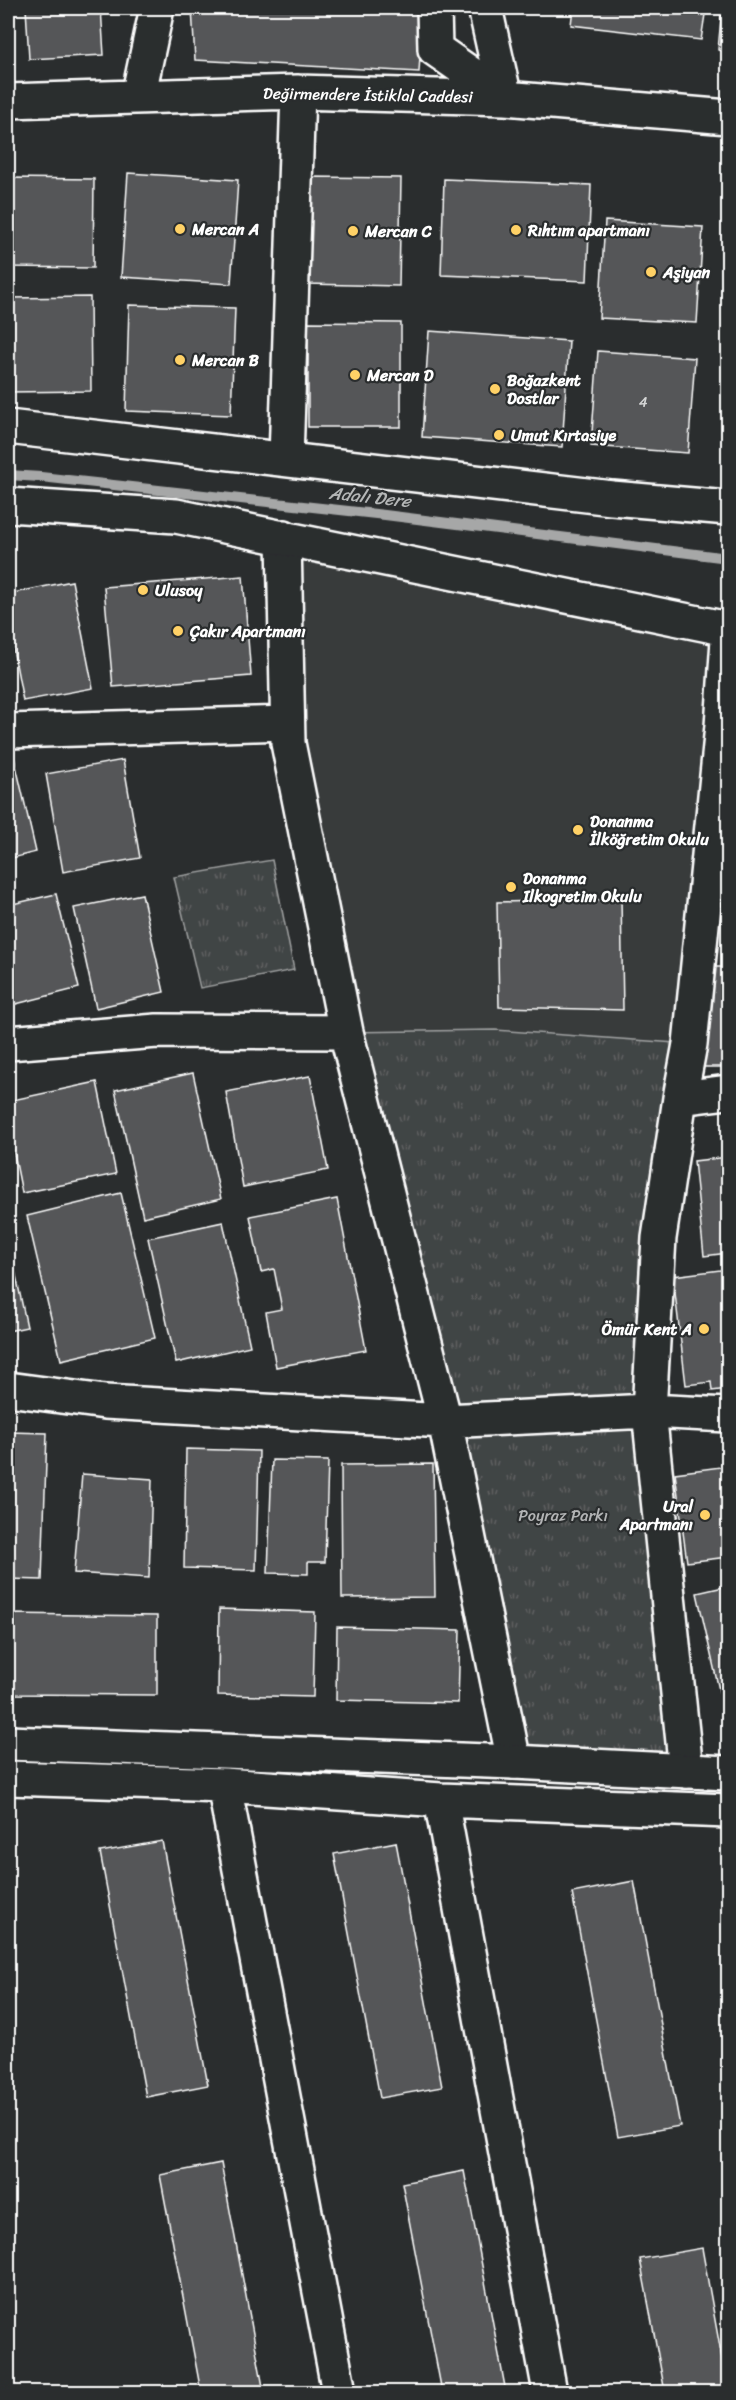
<svg xmlns="http://www.w3.org/2000/svg" width="736" height="2400" font-family="Sriracha,sans-serif">
<style>
.built{fill:#373a3b}
.grass{fill:url(#grass-tufts);stroke:#a0a2a2;stroke-width:1.5}
.lines{fill:none;stroke-linecap:round;stroke-linejoin:round}
.stream{stroke:#a6a7a7;stroke-width:10}
.building{fill:#555758;stroke:#fff;stroke-width:1.5}
.minor-casing{stroke:#fff;stroke-width:38}
.tertiary-casing{stroke:#fff;stroke-width:38}
.minor{stroke:#2a2d2e;stroke-width:33}
.tertiary{stroke:#2a2d2e;stroke-width:33}
.poi-dot{fill:#ffd166;stroke:#2a2d2e;stroke-width:2}
.labels{text-anchor:middle;dominant-baseline:central;stroke-width:4.5;stroke-linejoin:round;paint-order:stroke}
.number-label{font-size:14px;fill:#d4d5d5}
.street-label{font-size:16px;fill:#fff;stroke:#2a2d2e}
.poi-label{font-size:16px;font-weight:bold;fill:#fff;stroke:#2a2d2e;text-anchor:start}
.park-label{font-size:16px;fill:#b3b4b5;stroke:#2a2d2e}
.water-label{font-size:18px;font-style:italic;fill:#b4b6b6;stroke:#2a2d2e}
</style>
<defs>
<pattern id="grass-tufts" width="24" height="20" patternUnits="userSpaceOnUse" patternTransform="scale(1.5)"><rect width="24" height="20" fill="#414445"/><path d="M3 7l-1-3M5 7V3M7 7l1-3M15 17l-1-3M17 17v-4M19 17l1-3" fill="none" stroke="#5e6061"/></pattern>
</defs>
<rect width="100%" height="100%" fill="#2a2d2e"/>
<filter id="ink" filterUnits="userSpaceOnUse"><feTurbulence type="fractalNoise" baseFrequency=".0167" numOctaves="2"/><feDisplacementMap in="SourceGraphic" scale="12" xChannelSelector="R" yChannelSelector="G"/><feConvolveMatrix kernelMatrix="1 2 1 2 8 2 1 2 1" color-interpolation-filters="sRGB"/></filter>
<g filter="url(#ink)">
<path class="built" d="M284 537 728 629 690 1044 492 1030 346 1032 288 743Z"/>
<path class="grass" d="M272 860 294 970 200 988 174 877Z
M495 1030 690 1044 649 1411 686 1771 514 1762 346 1032Z"/>
<g class="lines">
<path class="stream" d="M8 475 41 477 385 515 728 558"/>
</g>
<path class="building" d="M26 8H101L104 55 29 59Z
M192 8H423L419 72 195 60Z
M573 8H706L701 40 571 25Z
M722 8H728V52L718 50Z
M128 173 238 180 231 284 121 277Z
M308 177 401 178 399 286 306 284Z
M8 178 94 179 93 268 8 267Z
M444 179 591 185 587 281 441 275Z
M605 221 703 227 697 323 599 318Z
M90 297 91 391 8 392V298Z
M129 305 235 308 231 415 126 411Z
M308 322 401 323V427H308Z
M429 331 569 341 562 447 422 437Z
M598 351 695 358 688 453 591 446Z
M243 576 251 676 113 687 104 587Z
M72 581 93 688 23 701 8 622V594Z
M14 757 36 852 8 859V759Z
M123 760 140 858 63 872 46 774Z
M56 894 79 988 8 1006V905Z
M142 894 164 992 96 1008 74 908Z
M621 899 623 1010 499 1007 497 902Z
M704 967H728V1067H704Z
M193 1073 221 1199 143 1217 115 1090Z
M310 1076 328 1170 243 1187 226 1092Z
M97 1082 116 1174 22 1193 8 1123V1101Z
M728 1157V1253L704 1256 694 1161Z
M121 1193 155 1338 61 1360 27 1216Z
M337 1199 366 1350 276 1367 266 1312 282 1309 274 1269 261 1272 250 1216Z
M223 1222 250 1346 176 1363 148 1238Z
M8 1238 27 1327 8 1331Z
M728 1269V1389L712 1391 711 1382 686 1385 673 1276Z
M8 1432 47 1433 42 1580 8 1579Z
M186 1449 259 1451 256 1570 184 1568Z
M272 1460 328 1461 325 1562H308V1574L268 1573Z
M433 1464 435 1597 342 1598 341 1465Z
M728 1466V1557L687 1562 675 1473Z
M82 1474 152 1479 149 1578 74 1573Z
M728 1586V1711L724 1712 697 1593Z
M219 1609 315 1612 313 1697 218 1695Z
M8 1614 157 1616V1695L8 1694Z
M337 1627 460 1630 458 1703 336 1700Z
M162 1841 208 2085 146 2097 100 1852Z
M396 1842 442 2087 380 2098 334 1854Z
M634 1881 680 2126 618 2137 572 1893Z
M221 2163 264 2392H201L160 2175Z
M464 2171 506 2392H442L402 2183Z
M702 2248 728 2392H665L640 2259Z"/>
<g class="lines">
<defs>
<path id="minor" d="M434 8 435 49 505 98
M485 8 505 98
M138 97 157 8
M8 101 298 92 505 98 728 117
M8 427 612 498 728 508
M286 459 298 92
M284 537 288 743 346 1032 445 1421 514 1762
M8 731 287 723
M8 1043 157 1031 346 1032
M680 1098 728 1092
M8 1389 105 1402 445 1421 649 1411 728 1415
M686 1771 649 1411 659 1238 680 1098 690 1044 722 726 728 640
M8 1778 224 1785 441 1800 728 1811
M224 1785 339 2392
M441 1800 550 2392"/>
<path id="tertiary" d="M8 505 176 516 728 629
M8 1743 514 1762 728 1773"/>
</defs>
<use href="#minor" class="minor-casing"/>
<use href="#tertiary" class="tertiary-casing"/>
<use href="#minor" class="minor"/>
<use href="#tertiary" class="tertiary"/>
</g>
</g>
<g class="poi-dot">
<circle cx="180" cy="229" r="6"/>
<circle cx="516" cy="230" r="6"/>
<circle cx="353" cy="231" r="6"/>
<circle cx="651" cy="272" r="6"/>
<circle cx="180" cy="360" r="6"/>
<circle cx="355" cy="375" r="6"/>
<circle cx="495" cy="389" r="6"/>
<circle cx="499" cy="435" r="6"/>
<circle cx="143" cy="590" r="6"/>
<circle cx="178" cy="631" r="6"/>
<circle cx="578" cy="830" r="6"/>
<circle cx="511" cy="887" r="6"/>
<circle cx="704" cy="1329" r="6"/>
<circle cx="705" cy="1515" r="6"/>
</g>
<g class="labels">
<g class="number-label">
<text x="643" y="402">4</text>
</g>
<g class="street-label">
<text transform="translate(368 95) rotate(1)">Değirmendere İstiklal Caddesi</text>
</g>
<g class="poi-label">
<text x="192" y="229">Mercan A</text>
<text x="528" y="230">Rıhtım apartmanı</text>
<text x="365" y="231">Mercan C</text>
<text x="663" y="272">Aşiyan</text>
<text x="192" y="360">Mercan B</text>
<text x="367" y="375">Mercan D</text>
<text x="507" y="380">Boğazkent<tspan x="507" dy="18">Dostlar</tspan></text>
<text x="511" y="435">Umut Kırtasiye</text>
<text x="155" y="590">Ulusoy</text>
<text x="190" y="631">Çakır Apartmanı</text>
<text x="590" y="821">Donanma<tspan x="590" dy="18">İlköğretim Okulu</tspan></text>
<text x="523" y="878">Donanma<tspan x="523" dy="18">Ilkogretim Okulu</tspan></text>
<text x="692" y="1329" text-anchor="end">Ömür Kent A</text>
<text x="693" y="1506" text-anchor="end">Ural<tspan x="693" dy="18">Apartmanı</tspan></text>
</g>
<g class="park-label">
<text x="563" y="1515">Poyraz Parkı</text>
</g>
<g class="water-label">
<text transform="translate(370 497) rotate(6)">Adalı Dere</text>
</g>
</g>
<rect width="736" height="2400" fill="none" stroke="#2a2d2e" stroke-width="30"/>
<rect x="15" y="15" width="706" height="2370" fill="none" stroke="#fff" stroke-width="2" filter="url(#ink)"/>
</svg>
